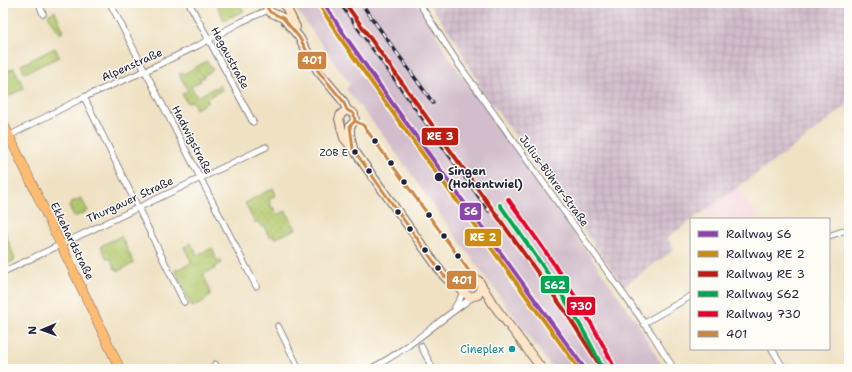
<svg xmlns="http://www.w3.org/2000/svg" width="852" height="372" font-family="'Shantell Sans',sans-serif">
<style>
.built{fill:#f5cfda}
.industrial{fill:url(#industrial-grid)}
.railway{fill:#d1bdcb}
.grass{fill:url(#grass-tufts);stroke:#6b7654}
.garden{fill:url(#garden-dots);stroke:#6b7654}
.lines{fill:none;stroke-linecap:round;stroke-linejoin:round}
.street-casing{stroke:#6a656a;stroke-width:7}
.secondary-casing{stroke:#6a656a;stroke-width:10}
.primary-casing{stroke:#6a656a;stroke-width:10}
.street{stroke:#fff;stroke-width:5.5}
.secondary{stroke:#ffe4c6;stroke-width:8}
.primary{stroke:#ffbb71;stroke-width:9}
.rail-casing{stroke:#22223b;stroke-width:3.5}
.rail{stroke:#fdfcf7;stroke-width:2;stroke-dasharray:6;stroke-linecap:butt}
.bus-1-casing{stroke:#fdfcf7;stroke-width:6}
.bus-1{stroke:#cd853f;stroke-width:3}
.rail-1-casing{stroke:#fdfcf7;stroke-width:7}
.rail-2-casing{stroke:#fdfcf7;stroke-width:7}
.rail-3-casing{stroke:#fdfcf7;stroke-width:7}
.rail-4-casing{stroke:#fdfcf7;stroke-width:7}
.rail-5-casing{stroke:#fdfcf7;stroke-width:7}
.rail-1{stroke:#8e44ad;stroke-width:4}
.rail-2{stroke:#cc8c0c;stroke-width:4}
.rail-3{stroke:#bb1e10;stroke-width:4}
.rail-4{stroke:#00a651;stroke-width:4}
.rail-5{stroke:#e4002b;stroke-width:4}
.bus-dot{fill:#22223b;stroke:#fdfcf7;stroke-width:1.5}
.culture-dot{fill:#0f9aa8;stroke:#fdfcf7;stroke-width:1.5}
.labels{text-anchor:middle;dominant-baseline:central;stroke-width:3;stroke-linejoin:round;paint-order:stroke}
.bus-label{font-size:10px;fill:#22223b;stroke:#fdfcf7;text-anchor:end}
.street-label{font-size:11px;fill:#22223b;stroke:#fdfcf7}
.stop-label{font-size:11px;font-weight:bold;fill:#22223b;stroke:#fdfcf7;text-anchor:start}
.culture-label{font-size:11px;fill:#0d838f;stroke:#fdfcf7;text-anchor:end}
.line-badge{stroke:#fdfcf7;stroke-width:1.5}
.badge-label{font-size:11px;text-anchor:middle;font-weight:bold;fill:#fff}
</style>
<defs>
<pattern id="industrial-grid" width="8" height="8" patternUnits="userSpaceOnUse"><rect width="8" height="8" fill="#d1bdcb"/><path d="M0 4h8M4 0v8" fill="none" stroke="#b3a2af"/></pattern>
<pattern id="grass-tufts" width="24" height="20" patternUnits="userSpaceOnUse"><rect width="24" height="20" fill="#b4c96d"/><path d="M3 7l-1-3M5 7V3M7 7l1-3M15 17l-1-3M17 17v-4M19 17l1-3" fill="none" stroke="#9aac5f"/></pattern>
<pattern id="garden-dots" width="8" height="8" patternUnits="userSpaceOnUse"><rect width="8" height="8" fill="#b4c96d"/><path d="M2 2h.1M6 6h.1" fill="none" stroke="#9aac5f" stroke-width="1.8" stroke-linecap="round"/></pattern>
</defs>
<rect width="100%" height="100%" fill="#fdfcf7"/>
<filter id="ink" filterUnits="userSpaceOnUse"><feTurbulence type="fractalNoise" baseFrequency=".025" numOctaves="2"/><feDisplacementMap in="SourceGraphic" scale="8" xChannelSelector="R" yChannelSelector="G"/><feConvolveMatrix kernelMatrix="1 2 1 2 8 2 1 2 1" color-interpolation-filters="sRGB"/></filter>
<filter id="wash" filterUnits="userSpaceOnUse"><feTurbulence type="fractalNoise" baseFrequency=".012" numOctaves="4" result="noise"/><feDisplacementMap in="SourceGraphic" scale="16" xChannelSelector="R" yChannelSelector="G"/><feGaussianBlur stdDeviation="0.9" result="paint"/><feColorMatrix in="noise" values="0 0 0 0 0 0 0 0 0 0 0 0 0 0 0 0 0 1.4 0 .05"/><feComposite in="paint" operator="in"/></filter>
<g filter="url(#wash)">
<rect width="100%" height="100%" fill="#efe1c2"/>
<path class="built" d="M738 187 760 219H711L704 211Z"/>
<path class="industrial" d="M428 3H849V104L795 146 667 238 675 249 624 286 477 83 479 81 463 57 458 44Z"/>
<path class="railway" d="M292 3H417L447 54 638 324 664 369H553L448 226 386 139 346 89 350 84Z"/>
<path class="grass" d="M216 3H238L244 11 224 20Z
M55 11 63 30 61 34 54 27 48 15Z
M55 48 59 57 25 73 21 65Z
M14 68 24 88 9 96H6L3 89V73Z
M3 226 15 260 3 266V258L7 257 3 241Z
M191 243 197 255 212 248 217 261 220 259 222 263 214 267 215 269 203 274C212 296 216 296 192 307L175 270 192 263 184 247Z"/>
<path class="garden" d="M207 61 213 70 203 76 204 77 200 79 201 81 191 87 197 97 220 85 222 90 207 98 208 102 196 109 192 101 187 103 182 94 188 91 179 74 183 73 184 74Z
M273 188 276 195 269 199 272 208 273 207 277 215 286 211 296 229 274 239 273 235 269 237 264 226 261 227 258 221 255 223 245 203Z
M81 198 88 211 74 217 69 206 71 205 70 203Z
M121 236 134 263 118 271 117 269H115L110 258 107 259 101 246Z"/>
</g>
<g filter="url(#ink)">
<g class="lines">
<defs>
<path id="street" d="M39 3 43 14
M110 3 256 286
M189 3 253 122
M419 3 457 62 652 334 674 369
M84 97 184 302
M3 139 84 97 145 71 199 45 241 22 268 10
M829 236 849 229
M3 272 266 147
M455 307 460 299 463 292
M644 324 651 319 691 296
M278 326 299 369
M421 346 433 369
M772 349 784 369
M215 364 217 369
M370 369C408 350 438 321 473 297"/>
<path id="secondary" d="M268 3 267 7 270 12 283 18 299 37 318 71 343 101 347 110 354 114 355 121 350 126V134L353 148
M284 3 296 27
M347 110 341 114 339 119 344 138 356 153 444 276 453 285 462 289
M450 280 459 282 473 278 479 281 493 304 542 369
M462 284 463 292 470 297 478 295 481 286
M848 369 849 368"/>
<path id="primary" d="M3 123 120 369"/>
</defs>
<use href="#street" class="street-casing"/>
<use href="#secondary" class="secondary-casing"/>
<use href="#primary" class="primary-casing"/>
<use href="#street" class="street"/>
<use href="#secondary" class="secondary"/>
<use href="#primary" class="primary"/>
<defs>
<path id="rail" d="M340 3 489 211
M361 3 433 103"/>
</defs>
<use href="#rail" class="rail-casing"/>
<use href="#rail" class="rail"/>
<defs>
<path id="bus-1" d="M268 3 267 7 270 12 283 18 299 37 318 71 343 101 347 110 354 114 355 121
M355 121 363 125 469 271 470 278 457 281 444 276 353 149 350 126Z"/>
</defs>
<use href="#bus-1" class="bus-1-casing"/>
<use href="#bus-1" class="bus-1"/>
<defs>
<path id="rail-1" d="M324 3 345 36 402 117 585 369"/>
<path id="rail-2" d="M320 6 341 39 398 120 579 369"/>
<path id="rail-3" d="M345 3 565 311 602 369"/>
<path id="rail-4" d="M500 205C537 258 576 310 603 369"/>
<path id="rail-5" d="M508 199C547 253 585 306 614 367"/>
</defs>
<use href="#rail-1" class="rail-1-casing"/>
<use href="#rail-2" class="rail-2-casing"/>
<use href="#rail-3" class="rail-3-casing"/>
<use href="#rail-4" class="rail-4-casing"/>
<use href="#rail-5" class="rail-5-casing"/>
<use href="#rail-1" class="rail-1"/>
<use href="#rail-2" class="rail-2"/>
<use href="#rail-3" class="rail-3"/>
<use href="#rail-4" class="rail-4"/>
<use href="#rail-5" class="rail-5"/>
</g>
</g>
<g class="bus-dot">
<circle cx="375" cy="141" r="3.5"/>
<circle cx="355" cy="152" r="3.5"/>
<circle cx="391" cy="163" r="3.5"/>
<circle cx="369" cy="171" r="3.5"/>
<circle cx="439" cy="177" r="5"/>
<circle cx="404" cy="182" r="3.5"/>
<circle cx="398" cy="212" r="3.5"/>
<circle cx="429" cy="215" r="3.5"/>
<circle cx="410" cy="229" r="3.5"/>
<circle cx="444" cy="236" r="3.5"/>
<circle cx="425" cy="250" r="3.5"/>
<circle cx="458" cy="256" r="3.5"/>
<circle cx="438" cy="268" r="3.5"/>
</g>
<circle class="culture-dot" cx="512" cy="349" r="4"/>
<g class="labels">
<g class="bus-label">
<text x="348" y="152">ZOB E</text>
</g>
<g class="street-label">
<text transform="translate(230 58) rotate(62)">Hegaustraße</text>
<text transform="translate(132 65) rotate(-24)">Alpenstraße</text>
<text transform="translate(192 140) rotate(63)">Hadwigstraße</text>
<text transform="translate(554 181) rotate(54)">Julius-Bührer-Straße</text>
<text transform="translate(130 200) rotate(-25)">Thurgauer Straße</text>
<text transform="translate(72 241) rotate(64)">Ekkehardstraße</text>
</g>
<g class="stop-label">
<text x="448" y="171">Singen<tspan x="448" dy="13">(Hohentwiel)</tspan></text>
</g>
<g class="culture-label">
<text x="504" y="349">Cineplex</text>
</g>
</g>
<g class="line-badge">
<rect x="297" y="51" width="30" height="19" rx="4" fill="#cd853f"/>
<rect x="421" y="127" width="38" height="19" rx="4" fill="#bb1e10"/>
<rect x="459" y="202" width="23" height="19" rx="4" fill="#8e44ad"/>
<rect x="464" y="228" width="38" height="19" rx="4" fill="#cc8c0c"/>
<rect x="446" y="270" width="31" height="20" rx="4" fill="#cd853f"/>
<rect x="540" y="275" width="30" height="19" rx="4" fill="#00a651"/>
<rect x="566" y="296" width="30" height="20" rx="4" fill="#e4002b"/>
</g>
<g class="badge-label">
<text x="312" y="64">401</text>
<text x="440" y="140">RE 3</text>
<text x="471" y="215">S6</text>
<text x="483" y="241">RE 2</text>
<text x="462" y="284">401</text>
<text x="555" y="289">S62</text>
<text x="581" y="310">730</text>
</g>
<rect width="852" height="372" fill="none" stroke="#fdfcf7" stroke-width="16"/>
<rect x="690" y="218" width="140" height="132" fill="#fdfcf7" stroke="#a5a5ac"/>
<rect x="698" y="231" width="20" height="6" fill="#8e44ad" stroke="#a5a5ac"/>
<text x="726" y="238" font-size="12" fill="#22223b">Railway S6</text>
<rect x="698" y="251" width="20" height="6" fill="#cc8c0c" stroke="#a5a5ac"/>
<text x="726" y="258" font-size="12" fill="#22223b">Railway RE 2</text>
<rect x="698" y="271" width="20" height="6" fill="#bb1e10" stroke="#a5a5ac"/>
<text x="726" y="278" font-size="12" fill="#22223b">Railway RE 3</text>
<rect x="698" y="291" width="20" height="6" fill="#00a651" stroke="#a5a5ac"/>
<text x="726" y="298" font-size="12" fill="#22223b">Railway S62</text>
<rect x="698" y="311" width="20" height="6" fill="#e4002b" stroke="#a5a5ac"/>
<text x="726" y="318" font-size="12" fill="#22223b">Railway 730</text>
<rect x="698" y="331" width="20" height="6" fill="#cd853f" stroke="#a5a5ac"/>
<text x="726" y="338" font-size="12" fill="#22223b">401</text>
<g transform="translate(42 330) rotate(268)" stroke="#fdfcf7" stroke-width="3" paint-order="stroke">
<path d="M0-3L7 15L0 10L-7 15Z" fill="#22223b"/>
<text y="-6" font-size="11" font-weight="bold" text-anchor="middle" fill="#22223b">N</text>
</g>
</svg>
